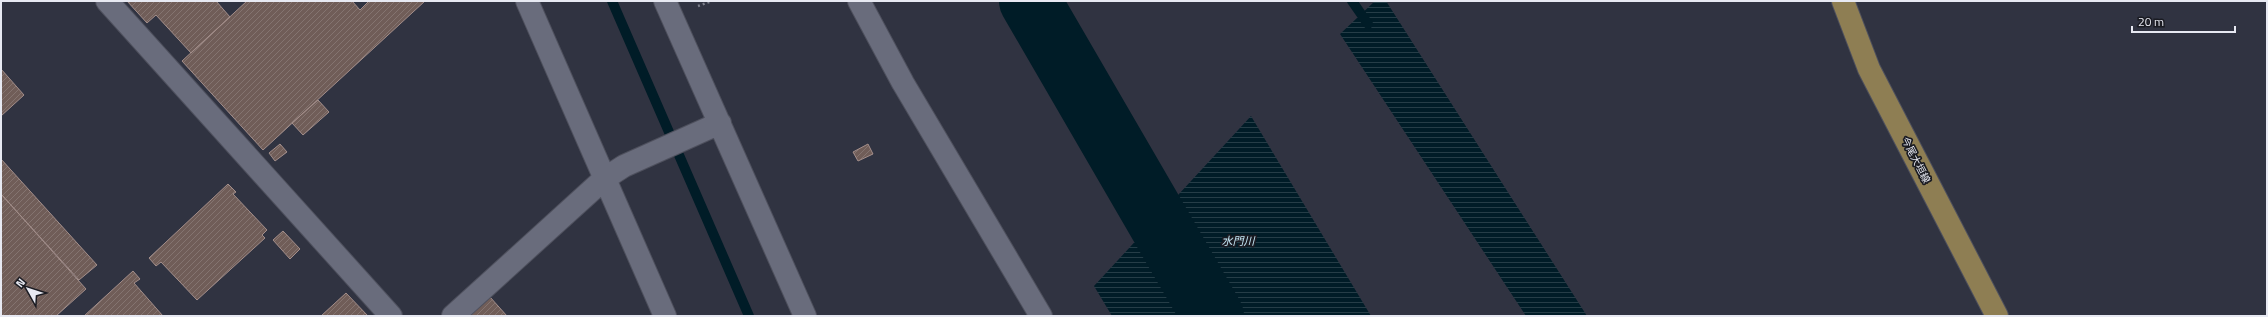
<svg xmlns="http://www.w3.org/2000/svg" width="2268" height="317" font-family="'Titillium Web','Noto Sans JP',sans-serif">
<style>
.water{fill:url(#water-rules)}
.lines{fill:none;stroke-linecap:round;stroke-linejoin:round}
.stream{stroke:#001c27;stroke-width:10}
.river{stroke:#001c27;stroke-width:62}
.building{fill:url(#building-hatch);stroke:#a38e8a}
.minor-casing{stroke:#4e505d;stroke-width:24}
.major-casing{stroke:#4e505d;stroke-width:24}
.path{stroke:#7c7f8b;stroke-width:2.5;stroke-dasharray:2 3;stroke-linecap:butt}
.minor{stroke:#696c7c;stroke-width:22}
.major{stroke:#8e7e53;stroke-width:22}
.labels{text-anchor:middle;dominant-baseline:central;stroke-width:3.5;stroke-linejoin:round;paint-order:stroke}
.street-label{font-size:10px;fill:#e7e9f2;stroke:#1a1b22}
.water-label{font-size:11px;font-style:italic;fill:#c5e8f6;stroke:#1a1b22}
</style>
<defs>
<pattern id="water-rules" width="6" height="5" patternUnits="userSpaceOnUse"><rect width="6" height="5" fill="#001c27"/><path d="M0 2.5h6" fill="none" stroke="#253d47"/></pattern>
<pattern id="building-hatch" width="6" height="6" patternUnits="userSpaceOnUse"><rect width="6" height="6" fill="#705d58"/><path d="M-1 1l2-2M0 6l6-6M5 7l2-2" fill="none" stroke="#847470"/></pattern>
</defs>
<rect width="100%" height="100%" fill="#303341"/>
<path class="water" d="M1375 1H1386L1587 316H1526L1340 34Z
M1251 116 1371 316H1112L1094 286Z"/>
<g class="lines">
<path class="stream" d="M612 1 749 316
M1352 1 1368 24"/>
<path class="river" d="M1030 1 1213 316"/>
</g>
<path class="building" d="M127 1H216L230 17 191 53 156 15 147 23Z
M247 1H352L360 10 369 1H425L263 150 182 61Z
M1 69 24 95 1 116Z
M318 100 329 112 303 135 292 123Z
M280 144 287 152 275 161 269 153Z
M868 144 873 154 858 161 853 152Z
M1 159 97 265 79 280 1 194Z
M228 184 236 192 233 194 267 230 262 235 265 238 197 300 161 262 156 266 149 258Z
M1 194 86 289 56 316H1Z
M283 231 300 249 290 259 273 240Z
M133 271 140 279 134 283 163 316H84Z
M346 293 368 316H321Z
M490 297 507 316H470Z"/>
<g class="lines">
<defs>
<path id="minor" d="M107 1 391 316
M527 1 665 316
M665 1 805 316
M859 1 903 83 1041 316
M453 316 604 179 624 166 720 123"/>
<path id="major" d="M1843 1 1869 69 1997 316"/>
</defs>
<use href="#minor" class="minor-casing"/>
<use href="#major" class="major-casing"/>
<path class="path" d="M698 6 712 1"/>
<use href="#minor" class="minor"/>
<use href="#major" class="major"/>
</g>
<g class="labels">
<g class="street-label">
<text transform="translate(1916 160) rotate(63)">今尾大垣線</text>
</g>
<g class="water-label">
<text x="1238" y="241">水門川</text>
</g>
</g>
<rect width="2268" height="317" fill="none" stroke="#e7e9f2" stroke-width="4"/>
<g transform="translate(28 289) rotate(309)" stroke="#1a1b22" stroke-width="3" paint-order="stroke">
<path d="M0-3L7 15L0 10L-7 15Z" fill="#e7e9f2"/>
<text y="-6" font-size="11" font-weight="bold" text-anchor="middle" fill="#e7e9f2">N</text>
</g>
<path d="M2132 26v6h103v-6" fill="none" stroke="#e7e9f2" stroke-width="2"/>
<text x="2138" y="26" font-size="12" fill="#e7e9f2" stroke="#1a1b22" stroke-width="3" paint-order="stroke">20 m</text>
</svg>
